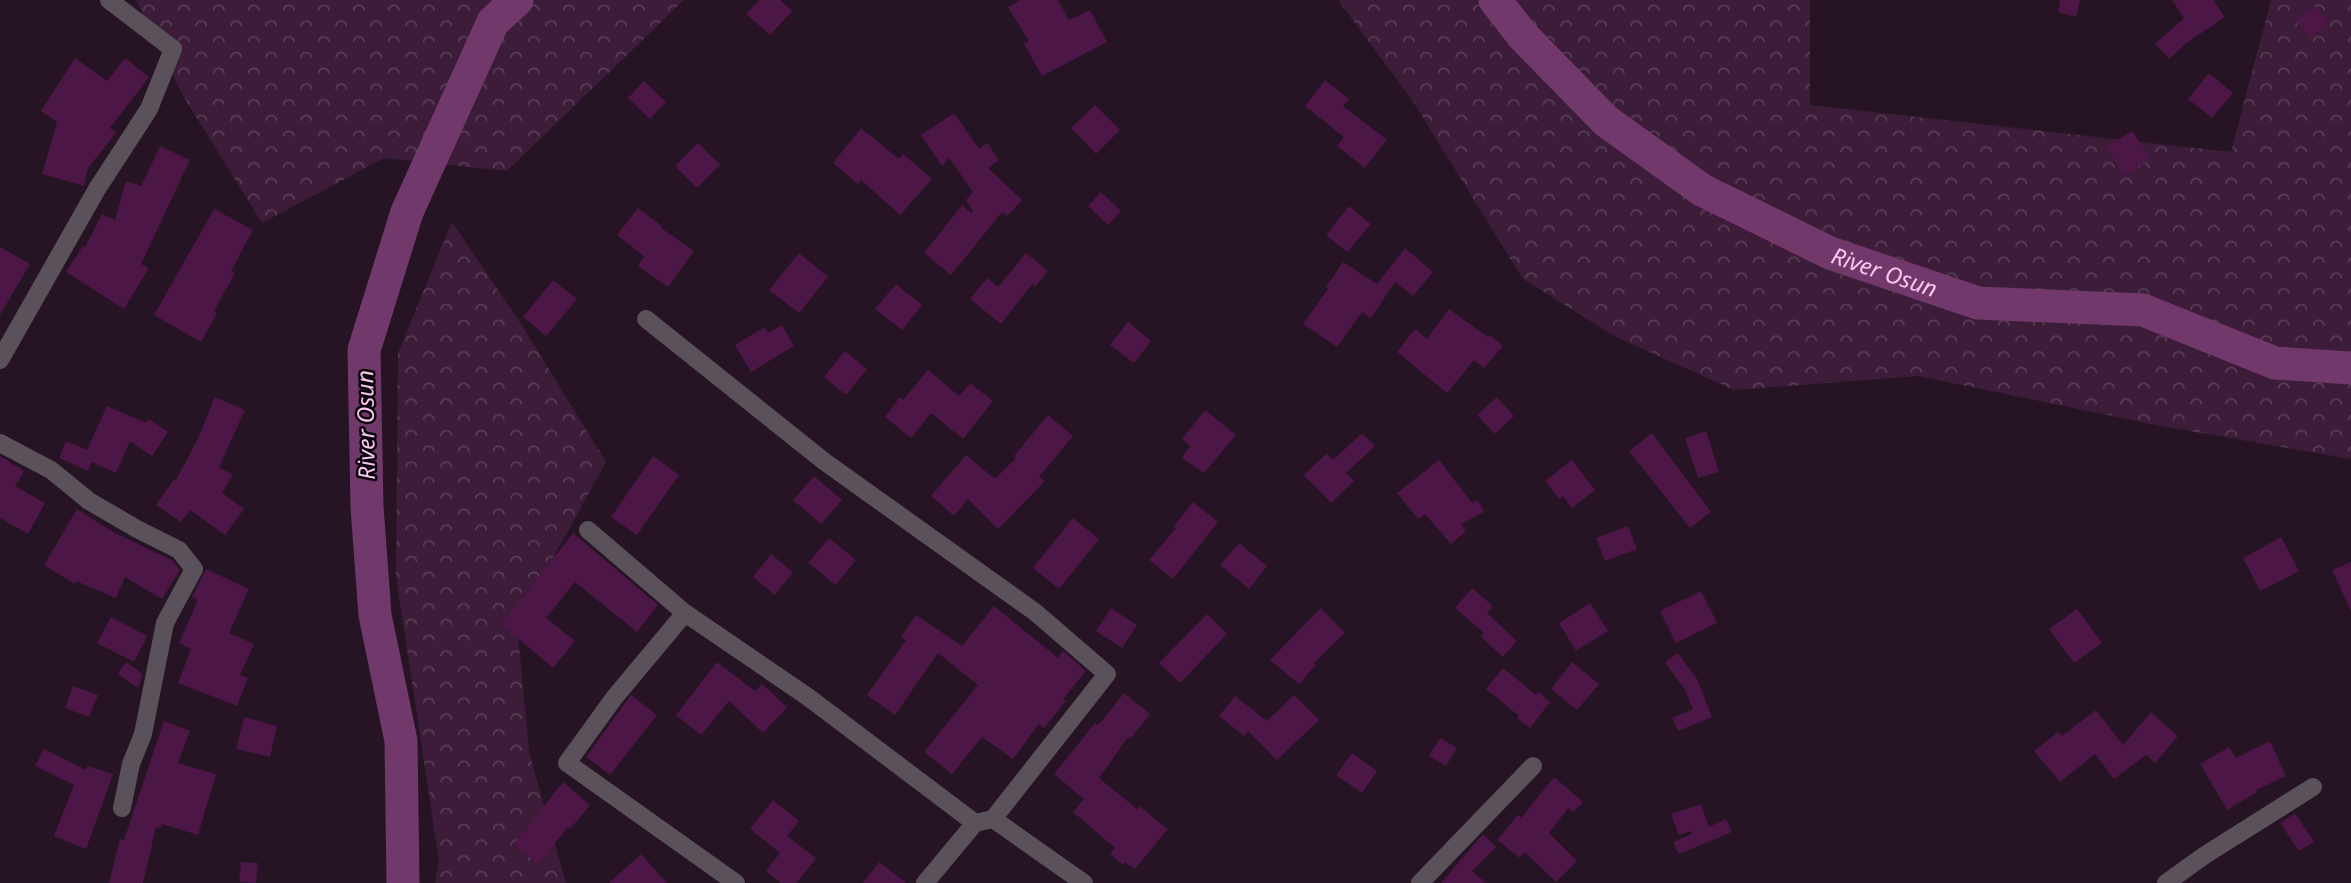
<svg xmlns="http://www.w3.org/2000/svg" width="2351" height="883" font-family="'Noto Sans',sans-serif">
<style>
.forest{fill:url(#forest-crowns)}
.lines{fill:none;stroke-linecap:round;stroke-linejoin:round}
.river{stroke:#71396b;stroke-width:33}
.building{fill:#4c1647}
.minor{stroke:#5b515a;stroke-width:18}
.labels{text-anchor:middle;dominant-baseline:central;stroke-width:5;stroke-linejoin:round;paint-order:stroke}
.water-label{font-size:23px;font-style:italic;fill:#f9c6f1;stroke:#0a0409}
</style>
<defs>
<pattern id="forest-crowns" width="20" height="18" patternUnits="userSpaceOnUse" patternTransform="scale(1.75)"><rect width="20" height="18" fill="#3c1c38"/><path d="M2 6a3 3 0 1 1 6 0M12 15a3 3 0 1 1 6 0" fill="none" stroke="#593d56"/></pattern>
</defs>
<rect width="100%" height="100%" fill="#261424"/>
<path class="forest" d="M136 0H684L507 171 384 158 262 223 182 94Z
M1338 0H1810V105L2231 152 2271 0H2351V459L2166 427 1918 376 1734 390 1616 337 1523 279 1412 100Z
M452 222 523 327 606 462 517 623 529 752 566 883H435L439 861 396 576 398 353Z"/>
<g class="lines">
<g class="river">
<path id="s1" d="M1495 0 1523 36 1606 121 1702 190 1830 253 1978 303 2143 310 2275 363 2351 368"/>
<path d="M403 883 401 741 375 615 367 507 364 350 407 212 493 22 517 0"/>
</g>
</g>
<path class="building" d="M759 0H780L792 11 770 35 746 14Z
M1020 0H1058L1069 20 1090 10 1107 42 1042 76 1024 44 1029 41 1008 7Z
M2060 0H2080L2076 17 2058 12Z
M2172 0H2213L2225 17 2188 42 2169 59 2155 44 2184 18Z
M2314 5 2329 22 2311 38 2295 21Z
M75 58 107 81 125 58 149 77 110 128 116 133 88 168 84 186 42 174 57 122 41 111Z
M2209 73 2233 93 2212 118 2188 99Z
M1325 80 1349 99 1343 106 1387 140 1365 168 1337 146 1344 137 1305 106Z
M644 81 666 102 650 119 628 98Z
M1095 105 1120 130 1096 154 1071 128Z
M954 113 979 149 987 143 999 160 988 168 1022 200 1007 216 1002 212 951 275 924 253 962 205 971 213 973 211 966 200 973 192 949 158 942 166 921 135Z
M861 128 899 159 903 154 932 179 900 215 861 180 858 184 833 163Z
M2132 131 2150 159 2125 176 2106 147Z
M698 143 720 165 697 188 675 166Z
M160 146 190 160 141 264 149 268 124 309 66 272 83 246 85 247 102 214 115 220 126 181 141 186Z
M1101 192 1121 211 1108 225 1088 206Z
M1349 206 1371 224 1347 252 1326 235Z
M638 208 662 226 661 228 694 251 668 287 638 266 644 256 617 235Z
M214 209 253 230 231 271 235 273 214 311 217 313 201 342 154 315Z
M0 247 30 264 0 315Z
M1405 248 1433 272 1413 296 1395 282 1371 318 1362 312 1337 347 1303 324 1328 289 1326 287 1343 262 1377 284Z
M799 253 828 277 799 313 769 290Z
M1026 253 1048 271 1035 287 1032 284 1001 324 970 299 987 278 998 287Z
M553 280 577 299 546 336 523 317Z
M896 284 922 305 902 330 875 309Z
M1449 309 1488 337 1490 335 1503 346 1484 368 1474 360 1447 393 1397 352 1415 329 1427 339Z
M1128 322 1151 341 1134 363 1110 345Z
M782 325 794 346 751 372 735 345 765 327 768 333Z
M845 351 867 369 846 395 824 377Z
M928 370 959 396 970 383 993 401 963 439 931 413 911 438 885 417 900 397 903 400Z
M215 397 245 410 219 467 233 475 222 493 244 509 225 535 190 510 181 522 156 505 174 479 176 480 198 438Z
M1497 397 1514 416 1495 434 1477 415Z
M107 406 146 423 149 419 168 432 152 456 130 441 116 473 92 462 88 471 59 458 66 441 87 450Z
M1205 410 1236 435 1204 473 1182 458 1190 446 1182 439Z
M1048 415 1073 436 1039 477 1045 481 998 529 968 499 954 516 931 496 966 455 995 479 1016 458 1014 456Z
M1706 431 1719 472 1698 478 1685 438Z
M1362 433 1375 446 1346 473 1354 481 1331 503 1304 475 1327 453 1333 460Z
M1652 433 1711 512 1690 528 1629 451Z
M0 456 24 471 15 486 45 503 28 534 0 518Z
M653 456 679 475 637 535 611 517Z
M1439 460 1472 503 1478 500 1484 512 1461 524 1466 531 1451 544 1425 514 1418 519 1397 493Z
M1572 460 1595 490 1572 508 1563 496 1559 499 1545 481Z
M814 476 842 500 821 524 793 500Z
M1193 502 1218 522 1173 579 1149 560 1176 528 1174 526Z
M77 509 115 533 173 561 180 570 162 599 125 577 116 598 76 581 75 584 44 565Z
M1073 518 1099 539 1059 589 1033 568Z
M1628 526 1637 549 1605 561 1596 538Z
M573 533 658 605 637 632 575 582 546 618 575 641 553 668 501 624Z
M2281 537 2299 571 2260 591 2243 558Z
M829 538 856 560 836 585 808 563Z
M1239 543 1267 566 1249 589 1220 565Z
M771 554 793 572 775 595 753 577Z
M2351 562V611L2332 570Z
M206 569 249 589 229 633 254 644 240 675 248 678 237 706 178 683 191 649 179 643 198 600 192 597Z
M1472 588 1493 606 1487 613 1517 641 1503 657 1480 636 1484 633 1455 608Z
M1701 591 1717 623 1676 643 1660 611Z
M1590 603 1608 631 1576 651 1559 623Z
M994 606 1058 658 1063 651 1086 671 1063 699 1066 701 1044 728 1039 724 1013 759 982 737 952 774 924 752 978 685 938 653 895 715 867 695 906 640 901 637 916 615 962 646Z
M1111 608 1137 625 1122 648 1096 631Z
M1321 608 1345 633 1314 663 1316 665 1299 684 1270 660Z
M2077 609 2102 643 2074 663 2049 629Z
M1207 614 1227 634 1180 683 1159 663Z
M111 617 147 636 134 662 97 643Z
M1678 653 1697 679 1712 717 1678 731 1672 718 1693 709 1685 690 1665 662Z
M126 662 143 674 138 688 118 674Z
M717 662 755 691 762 684 787 707 763 733 729 701 701 735 676 715Z
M1572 662 1599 684 1577 710 1551 689Z
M1503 668 1536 695 1538 692 1550 702 1530 728 1517 718 1519 716 1486 689Z
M73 686 98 695 89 717 65 708Z
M1124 693 1150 714 1130 739 1128 737 1099 778 1137 809 1139 806 1168 829 1135 869 1125 862 1123 865 1110 854 1115 848 1073 812 1084 799 1054 774 1095 723 1097 725 1102 721Z
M631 695 657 715 610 775 586 757Z
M1294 695 1319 720 1277 760 1248 731 1244 736 1219 716 1235 696 1267 721Z
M2096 710 2123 745 2151 712 2178 736 2155 763 2146 755 2114 779 2095 754 2060 782 2034 751 2058 732 2062 736Z
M244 717 277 726 270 757 236 749Z
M164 721 190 731 178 763 216 774 198 835 162 824 161 828 156 827 143 883H109L120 839 124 840Z
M1440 738 1457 748 1446 766 1429 756Z
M2270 741 2286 776 2256 790 2257 792 2227 810 2200 764 2229 747 2236 758Z
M44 749 86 770 87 766 113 774 86 849 54 836 74 785 35 766Z
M1352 753 1377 771 1362 793 1336 775Z
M1554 777 1583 802 1574 812 1568 808 1549 833 1577 861 1556 882 1525 852 1520 858 1497 840 1518 815 1521 818Z
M563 782 590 805 570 829 568 827 538 864 514 844Z
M773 800 799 821 787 836 816 858 797 883H781L766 871 780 853 750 829Z
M1701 804 1709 827 1726 819 1732 832 1679 854 1673 842 1692 834 1691 831 1679 835 1671 814Z
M2295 813 2314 842 2299 851 2280 823Z
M1483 834 1496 847 1472 871 1486 883H1441Z
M641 854 667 883H609Z
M241 862 258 863 256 883 239 882Z
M879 862 906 883H863Z"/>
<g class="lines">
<path class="minor" d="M0 360 97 189 149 109 173 49 109 0
M0 443 51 470 89 501 137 529 179 550 194 569 165 623 143 734 131 764 122 808
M588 530 685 613 808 697 975 823 993 819 1107 674 1035 612 825 462 646 319
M685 613 614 698 567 763 736 883
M993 819 1084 883
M925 883 975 823
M1420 883 1533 766
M2166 883 2205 855 2313 787"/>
</g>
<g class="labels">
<g class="water-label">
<text stroke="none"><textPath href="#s1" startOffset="483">River Osun</textPath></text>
<text transform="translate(365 425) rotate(-91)">River Osun</text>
</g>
</g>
</svg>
